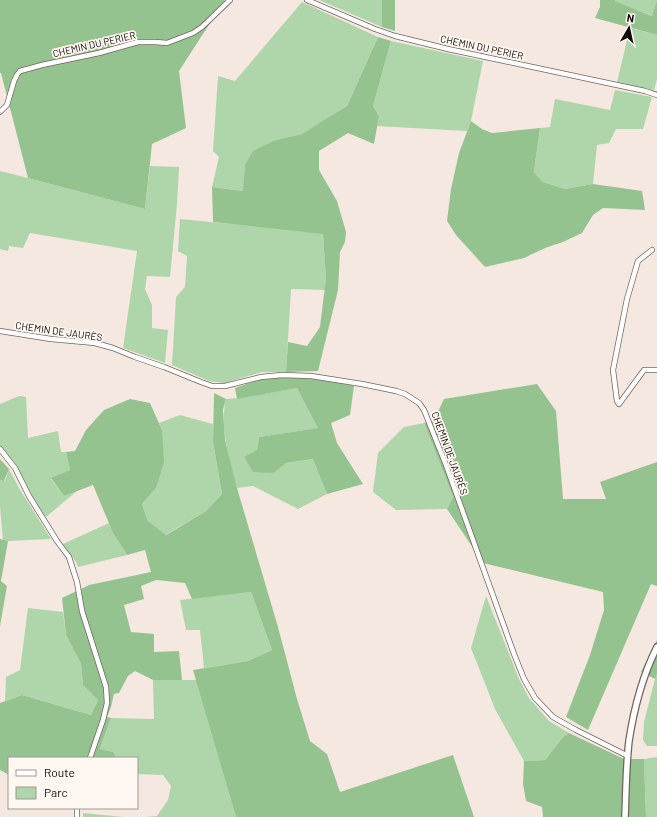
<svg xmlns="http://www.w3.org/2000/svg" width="657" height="817" font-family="Barlow,sans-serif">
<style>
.green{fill:#aed6aa}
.forest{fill:#95c390}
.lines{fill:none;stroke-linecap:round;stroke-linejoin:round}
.minor-casing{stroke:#70645d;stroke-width:6}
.tertiary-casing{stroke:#70645d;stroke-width:8}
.minor{stroke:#fff;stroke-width:4.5}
.tertiary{stroke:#fff;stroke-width:5.5}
.labels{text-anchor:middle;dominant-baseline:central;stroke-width:3.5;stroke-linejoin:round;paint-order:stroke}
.street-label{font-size:10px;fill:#100c09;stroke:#fff7f1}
</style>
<rect width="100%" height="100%" fill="#f5e8e0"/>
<path class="green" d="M319 0H382V27Z
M615 0H657L653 16 614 1Z
M302 2 378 37 347 106 322 121 302 134 276 140 245 165 244 191 212 187 219 157 213 151 218 76 235 81Z
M630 28 657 35V79L654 90 617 82Z
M391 41 483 61 471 121 467 131 377 126 379 116 373 106Z
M615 90 652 97 643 129H616L609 143 597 145 593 184 565 189 543 182 534 172 540 128 550 127 555 99 610 110Z
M150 166 179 167 177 204 170 277 147 276 145 289 152 305V328L168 330 165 363 123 348 137 251 30 233 23 248 9 246 8 251 0 249V171L28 178 145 209Z
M180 219 323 233 326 279 325 290 291 289 286 372H262L224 383 209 381 172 365 176 297 185 287 187 256 178 251Z
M297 388 319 428 259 437 257 450 245 458 274 473 286 463 314 459 327 494 298 509 253 486 237 488C230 460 219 429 226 399L240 398Z
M19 396 26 397 28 438 58 431 61 452H66L70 470 51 479 64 496 78 490 46 517 33 498 17 466 0 447V404Z
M180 415 213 424V442L222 494 206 511 165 535 148 521 142 504 156 488 162 430 159 423Z
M424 423 453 497 447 509 396 510 373 492 378 453 404 427Z
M9 469 19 488 51 539 8 541 3 540 0 506V480L5 481Z
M109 523 113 533 127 555 78 567 76 562 63 544Z
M251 592 272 650 248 661 204 668 200 630H186L180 600Z
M486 596 519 679 529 698 549 721 569 733 563 737 545 760 524 761 495 709 471 648Z
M28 608 63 612 66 635 81 664 83 685 98 700 91 715 22 695 5 701 6 677 20 670Z
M657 674V746H647L643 740 644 722 655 679Z
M153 680H197L236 817H145L157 816 168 800 171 786 163 775 137 774V758H117L113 752 100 750 111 718 154 719Z
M657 757V817H646L644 759Z
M83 813 124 817H83Z"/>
<path class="forest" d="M0 0H225L179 71 186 128 152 144 145 209 28 178 1 73H0Z
M382 0H395V31L382 27Z
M600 0H615V1L652 16 657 0V35L595 18 600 7Z
M378 37 391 41 373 106 379 116 374 144 348 133 319 151V170L337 201 346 232 345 242 340 252 338 290 318 371 286 372 288 342 307 346 320 327 323 302 326 279 323 234 213 222 212 187 243 191 245 165 253 151 276 140 302 134 322 121 347 106Z
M471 121 482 129 492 133 540 128 534 172 543 182 565 189 593 184 642 191 645 210 603 208 593 215 582 233 563 242 545 248 524 258 485 267 456 235 447 221 451 189 459 153Z
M288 377H309L354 386 350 415 331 423 337 443 363 484 327 494 313 459 286 463 274 473 253 472 244 457 257 450 259 437 318 428 297 388 237 399 235 388 261 379Z
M537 384 556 411 563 499H606L600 482 657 462V586L651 584 588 730 566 717 590 655 604 610 603 592 483 563 447 509 453 497 424 423 434 420 444 399Z
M214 393 226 399 223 410 225 440 237 488 278 627 297 699 310 741 327 754 340 792 453 755 474 817H236L193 670 248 661 272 650 251 592 192 599 185 583 156 580 141 586 144 599 124 605 131 632 154 634V652L179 651 182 680H153L135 671 128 676 119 693 114 694 111 707 107 717 111 718 100 749 113 752 117 758H9V775L0 770V703L22 695 91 715 98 700 83 685 81 664 66 635 62 598 89 585 151 572 145 550 127 555 113 533 93 485 64 496 51 478 70 470 66 452 75 451 86 430 104 410 130 399 150 403 162 430 164 462 156 488 142 504 148 521 166 535 206 511 222 494 213 442Z
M0 459 9 469 4 481 0 480Z
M0 539 8 541 1 581 7 586 0 626Z
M657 640V674L655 679 641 672Z
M569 733 624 759H644L646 817H543L542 807 526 801 523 784 524 761 545 760 563 737Z"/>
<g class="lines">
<defs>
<path id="minor" d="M307 0 375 29 395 36 448 49 645 91 657 95
M0 112 7 105 14 81 17 75 20 71 42 65 99 53 138 42H155L167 43 193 33 202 27 230 0
M652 250 638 261 627 299 613 370 617 401 619 404 644 370H657
M0 331 51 339 95 343 113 348 135 357 164 367 201 382 212 386H225L261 377 282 375 311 376 362 384 396 391 405 394 419 403 424 410 446 465 514 654 524 679 535 698 553 717 576 730 628 756
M0 449 15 468 29 496 57 541 69 557 77 582 82 611 106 687 107 703 103 720 90 758
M77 808V817"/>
<path id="tertiary" d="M625 817C626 792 626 766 629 741 634 708 642 677 657 647"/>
</defs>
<use href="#minor" class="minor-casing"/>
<use href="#tertiary" class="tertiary-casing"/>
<use href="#minor" class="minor"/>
<use href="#tertiary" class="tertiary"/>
</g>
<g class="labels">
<g class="street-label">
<text transform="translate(94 44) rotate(-13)">CHEMIN DU PERIER</text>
<text transform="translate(482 47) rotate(12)">CHEMIN DU PERIER</text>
<text transform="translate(59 331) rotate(8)">CHEMIN DE JAURÈS</text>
<text transform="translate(450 453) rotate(70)">CHEMIN DE JAURÈS</text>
</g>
</g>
<rect x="8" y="757" width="130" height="52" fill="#fff7f1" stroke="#9f9994"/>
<rect x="16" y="770" width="20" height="6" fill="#ffffff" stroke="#9f9994"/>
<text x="44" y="777" font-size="12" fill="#100c09">Route</text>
<rect x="16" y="787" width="20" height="12" fill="#aed6aa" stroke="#9f9994"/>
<text x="44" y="797" font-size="12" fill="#100c09">Parc</text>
<g transform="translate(629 28) rotate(9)" stroke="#fff7f1" stroke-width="3" paint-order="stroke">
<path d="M0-3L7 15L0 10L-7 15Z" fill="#100c09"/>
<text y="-6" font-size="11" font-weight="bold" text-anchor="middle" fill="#100c09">N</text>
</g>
</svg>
